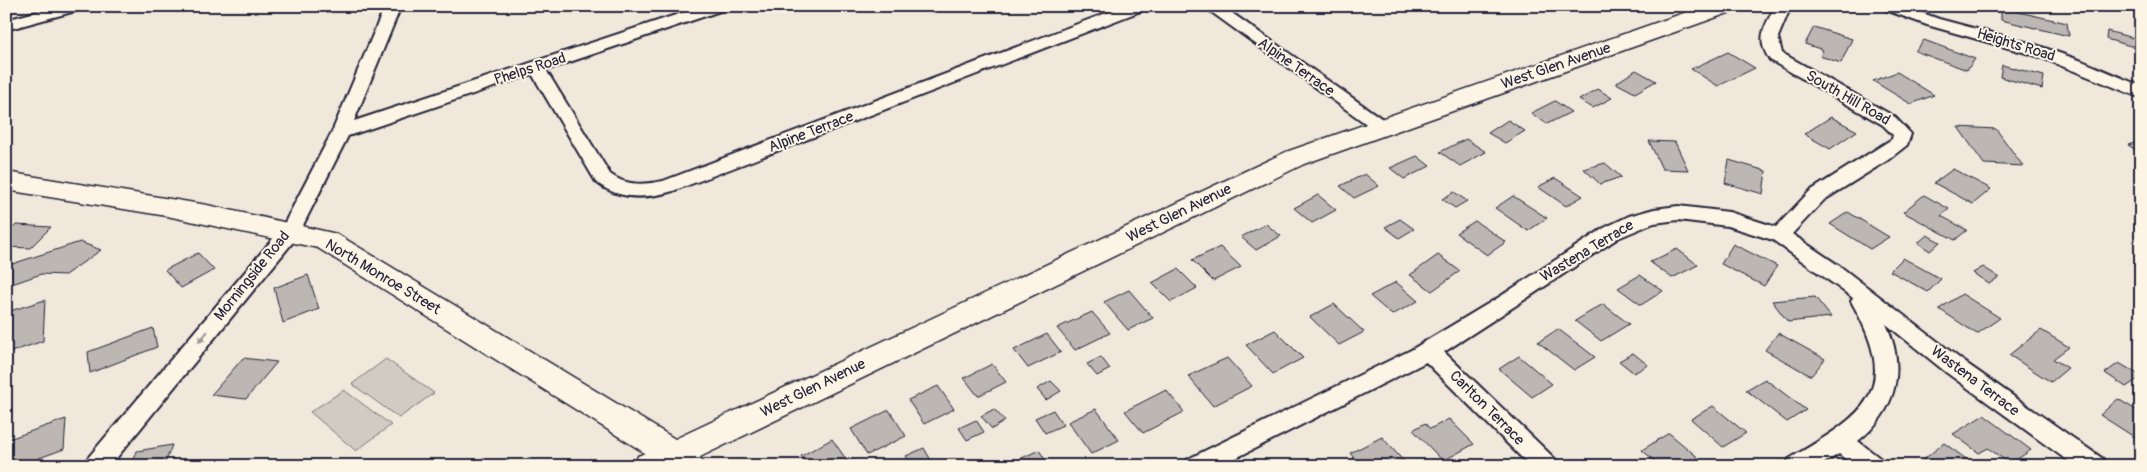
<svg xmlns="http://www.w3.org/2000/svg" width="2147" height="472" font-family="Pangolin,sans-serif">
<style>
.green{fill:#d1cbc3;stroke:#7a767f}
.building{fill:#bcb7b3;stroke:#22223b}
.lines{fill:none;stroke-linecap:round;stroke-linejoin:round}
.street-casing{stroke:#22223b;stroke-width:4}
.secondary-casing{stroke:#22223b;stroke-width:3}
.street{fill:#fcf5e5;fill-rule:evenodd}
.secondary{fill:#fcf5e5;fill-rule:evenodd}
.oneway{fill:#9a9698}
.labels{text-anchor:middle;dominant-baseline:central;stroke-width:4;stroke-linejoin:round;paint-order:stroke}
.street-label{font-size:15px;fill:#22223b;stroke:#fcf5e5}
</style>
<rect width="100%" height="100%" fill="#efe8db"/>
<filter id="ink" filterUnits="userSpaceOnUse"><feTurbulence type="fractalNoise" baseFrequency=".02" numOctaves="2"/><feDisplacementMap in="SourceGraphic" scale="10" xChannelSelector="R" yChannelSelector="G"/><feConvolveMatrix kernelMatrix="1 2 1 2 8 2 1 2 1" color-interpolation-filters="sRGB"/></filter>
<g filter="url(#ink)">
<path class="green" d="M386 359 434 393 399 418 352 384Z
M344 390 391 425 356 451 310 412Z"/>
<path class="building" d="M2001 8 2067 23 2069 36 2001 20Z
M1814 27 1852 39 1841 63 1820 56 1823 50 1805 44Z
M2107 31 2141 40V49L2106 39Z
M1924 40 1975 59 1967 70 1915 51Z
M1728 52 1755 68 1718 86 1691 69Z
M2002 65 2044 76 2042 89 2000 77Z
M1636 70 1656 81 1635 93 1616 83Z
M1897 72 1934 95 1911 104 1873 81Z
M1598 89 1612 98 1593 108 1579 100Z
M1555 101 1571 112 1547 124 1531 113Z
M1831 117 1857 131 1830 149 1804 134Z
M1508 120 1525 131 1505 143 1488 133Z
M1958 127 1996 129 2023 166 1984 164Z
M1466 139 1486 152 1460 166 1440 152Z
M1649 141 1675 142 1688 170 1662 169Z
M2141 141V153L2128 145Z
M1417 156 1430 166 1404 179 1390 168Z
M1729 160 1766 171 1763 194 1725 183Z
M1605 163 1621 177 1600 184 1584 169Z
M1953 169 1991 189 1973 204 1934 183Z
M1365 174 1379 186 1354 198 1340 186Z
M1555 178 1583 196 1566 206 1538 187Z
M1454 192 1467 201 1455 208 1442 199Z
M1318 195 1336 210 1312 223 1294 208Z
M1924 195 1949 209 1941 216 1967 230 1955 240 1903 212Z
M1513 196 1547 218 1528 231 1495 208Z
M1848 212 1889 237 1870 249 1830 224Z
M1400 219 1414 229 1399 238 1385 227Z
M1475 221 1506 242 1487 255 1456 233Z
M1266 224 1281 236 1256 250 1241 237Z
M16 225 51 227 30 248 6 247V235Z
M1927 235 1940 242 1930 251 1918 243Z
M80 242 101 250 65 275 41 274 12 284V264Z
M1733 244 1777 266 1764 286 1721 264Z
M1220 247 1241 267 1213 281 1192 260Z
M1677 249 1698 265 1672 278 1650 262Z
M198 253 214 270 181 288 165 270Z
M1438 255 1460 271 1432 291 1410 275Z
M1903 258 1941 279 1928 292 1890 271Z
M1983 267 1999 277 1989 284 1973 273Z
M1178 269 1197 288 1171 302 1152 283Z
M308 275 319 309 283 323 274 288Z
M1640 275 1663 291 1641 305 1618 288Z
M1396 282 1418 301 1392 315 1370 296Z
M1129 290 1153 318 1128 330 1104 302Z
M1962 294 2000 318 1977 334 1939 309Z
M1815 297 1831 317 1788 322 1772 301Z
M45 300 43 341 8 353 10 311Z
M1334 304 1364 332 1339 345 1310 317Z
M1603 304 1629 324 1601 341 1575 321Z
M1092 312 1110 333 1075 350 1057 328Z
M153 328 157 347 90 373 88 352Z
M1558 329 1595 357 1574 370 1538 342Z
M1275 330 1303 358 1273 374 1246 345Z
M2041 330 2069 347 2053 359 2068 368 2051 382 2009 355Z
M1778 333 1825 359 1811 376 1765 350Z
M1047 334 1061 352 1028 368 1014 350Z
M1633 353 1648 365 1634 373 1619 361Z
M1519 356 1552 384 1532 397 1499 369Z
M1101 357 1110 369 1097 376 1087 364Z
M243 358 277 362 246 399 211 395Z
M1227 358 1252 386 1213 406 1188 376Z
M2119 363 2141 376V377L2126 387 2105 373Z
M992 364 1006 382 978 396 964 378Z
M1765 379 1806 410 1787 422 1746 390Z
M1051 381 1061 391 1046 400 1037 389Z
M938 386 954 409 924 424 908 400Z
M1166 390 1184 412 1143 433 1125 411Z
M2118 399 2141 413V439L2139 440 2100 415Z
M1713 406 1746 433 1723 447 1691 419Z
M994 409 1005 421 992 429 981 416Z
M1096 409 1119 440 1091 454 1068 422Z
M889 410 906 436 867 455 851 429Z
M1053 410 1063 425 1045 433 1035 418Z
M1984 415 2031 450 2010 464 1988 448 1979 453 1953 434Z
M66 419 64 449 17 466H6V440Z
M1449 419 1474 444 1443 461 1413 430 1425 423 1430 429Z
M976 420 984 432 967 440 959 428Z
M1669 433 1701 460 1692 466H1660L1642 450Z
M1382 437 1408 466H1360L1350 453Z
M832 439 848 462 841 466H808L801 456Z
M1944 443 1976 466 1917 465Z
M172 445 164 466H131L137 451Z
M924 448 932 462 923 466H912L906 456Z
M1039 450 1049 466H1005Z"/>
<g class="lines">
<defs>
<path id="street" d="M58 6H85L83 9 6 30V20Z
M385 6H401L354 121 703 6H728L726 9 546 70 610 174C626 186 643 185 663 181L1125 6H1148L1146 9 673 191C647 199 618 200 596 182L532 74 348 136 297 237 110 466H84L87 459 282 228 332 132Z
M1203 6H1222L1388 123 1391 127 1388 131 1382 133 1376 131Z
M1775 6H1791L1778 37 1782 53 1895 117 1911 134 1907 145 1888 160 1824 200 1792 234 1841 267 1963 361 2103 459 2106 466H2075L1947 373 1886 324C1907 369 1896 411 1858 441L1881 459 1884 466H1854L1839 454 1819 466H1786L1789 459C1865 414 1903 393 1851 301L1853 298 1773 240 1728 226 1678 220 1654 223 1618 238 1515 306 1444 352 1555 459 1558 466H1530L1426 362 1220 466H1185L1188 459 1411 350 1501 296 1604 228 1629 216 1654 209 1678 206 1729 212 1776 227 1810 191 1892 139 1893 135 1883 125 1770 60C1755 38 1765 27 1775 6Z
M1881 6H1903L1939 19 2033 44 2082 61 2141 86V98L2037 56 1927 25 1883 9Z"/>
<path id="secondary" d="M1704 6H1737L1734 11 1304 164 700 457 702 462 701 466H634L638 456 645 453 318 248 167 216 6 190V172L207 205 337 234 675 439 1286 152Z"/>
</defs>
<use href="#street" class="street-casing"/>
<use href="#secondary" class="secondary-casing"/>
<use href="#street" class="street"/>
<use href="#secondary" class="secondary"/>
</g>
<defs><path id="oneway-solid" d="M-6-.8H1V-3.2L6.5 0L1 3.2V.8H-6Z" transform="scale(1.25)"/></defs>
<use class="oneway" href="#oneway-solid" transform="translate(203 337) rotate(130)"/>
</g>
<g class="labels">
<g class="street-label">
<text transform="translate(2016 45) rotate(17)">Heights Road</text>
<text transform="translate(1556 66) rotate(-19)">West Glen Avenue</text>
<text transform="translate(1296 67) rotate(35)">Alpine Terrace</text>
<text transform="translate(530 69) rotate(-18)">Phelps Road</text>
<text transform="translate(1848 98) rotate(30)">South Hill Road</text>
<text transform="translate(811 132) rotate(-21)">Alpine Terrace</text>
<text transform="translate(1179 213) rotate(-26)">West Glen Avenue</text>
<text transform="translate(1587 251) rotate(-31)">Wastena Terrace</text>
<text transform="translate(252 276) rotate(-51)">Morningside Road</text>
<text transform="translate(383 277) rotate(31)">North Monroe Street</text>
<text transform="translate(1975 381) rotate(37)">Wastena Terrace</text>
<text transform="translate(813 388) rotate(-26)">West Glen Avenue</text>
<text transform="translate(1487 408) rotate(45)">Carlton Terrace</text>
</g>
</g>
<rect width="2147" height="472" fill="none" stroke="#fcf5e5" stroke-width="25"/>
<rect x="12" y="12" width="2122" height="447" fill="none" stroke="#22223b" stroke-width="2" filter="url(#ink)"/>
</svg>
